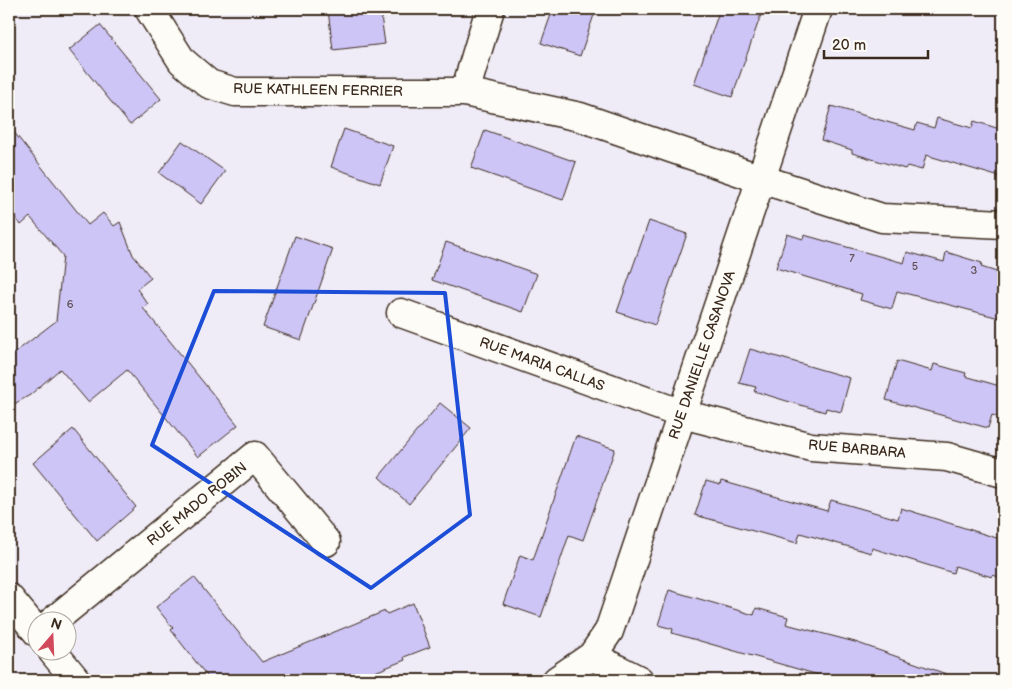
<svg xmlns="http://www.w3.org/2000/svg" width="1012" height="689" font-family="'Balsamiq Sans',sans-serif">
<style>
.building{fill:#cec5f7;stroke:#3b2a1e}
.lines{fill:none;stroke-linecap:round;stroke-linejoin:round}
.minor-casing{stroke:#3b2a1e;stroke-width:31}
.minor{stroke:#fdfcf7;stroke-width:28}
.marked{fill:none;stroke:#1d4ed8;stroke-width:4;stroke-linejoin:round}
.labels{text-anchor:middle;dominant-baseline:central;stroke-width:4;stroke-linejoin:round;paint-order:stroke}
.number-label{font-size:11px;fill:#605154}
.street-label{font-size:14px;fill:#3b2a1e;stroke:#fdfcf7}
</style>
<rect width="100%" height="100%" fill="#efecf7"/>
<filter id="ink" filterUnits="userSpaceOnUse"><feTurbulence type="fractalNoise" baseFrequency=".02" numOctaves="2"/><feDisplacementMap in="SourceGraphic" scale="10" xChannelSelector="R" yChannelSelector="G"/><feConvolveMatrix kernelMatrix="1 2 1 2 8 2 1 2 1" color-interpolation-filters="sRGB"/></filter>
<g filter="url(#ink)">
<path class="building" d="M342 9H380L385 44 333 50 328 10Z
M553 9H596L580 56 541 43Z
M720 9H763L732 97 694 84Z
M100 25 161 99 130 125 69 50Z
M831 106 915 130 917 123 934 128 937 118 972 128 974 121 1003 130V178L926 155 922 170 907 166 905 169 852 153V150L821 140Z
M9 126 88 225 103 213 114 226 120 222 133 255 151 278 137 289 148 304 143 308 238 425 198 457 127 370 88 402 60 369 30 395 9 407V357L56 321 63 256 30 217 21 225 9 209Z
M344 129 393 146 380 184 331 167Z
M485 130 576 162 563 200 471 168Z
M182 141 225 171 201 204 159 173Z
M649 221 687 234 655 325 617 312Z
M787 234 803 239 804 235 904 263 907 252 944 262 946 252 982 263 981 267 1003 274V319L897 291 892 309 860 300 862 294 776 268Z
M295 236 333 249 301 340 263 327Z
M446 242 537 274 523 312 432 280Z
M750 349 850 378 841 412 826 408 825 412 790 402 754 391 756 387 739 383Z
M897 361 932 371 934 364 966 373 965 376 1003 387V418L992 415 988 428 886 400Z
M440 403 471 428 409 504 379 477Z
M73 429 136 507 97 541 33 463Z
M576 436 615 449 583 540 569 535 541 617 503 604 520 555 533 560Z
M706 481 720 485 721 481 827 511 831 500 898 519 901 508 1003 540V578L992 575V577L955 566 953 573 872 548 871 553 800 533 797 543 695 515Z
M194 577 262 662 385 611 387 614 413 603 430 647 404 657 405 660 355 680H210L171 630 173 628 156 607Z
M669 590 754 615 756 608 788 617 786 624 855 642 952 676 951 680H836L672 633 673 629 658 625Z"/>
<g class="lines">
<defs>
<path id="minor" d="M149 9 182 61 209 84 235 92H465L580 117 761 179 882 218 1003 224
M465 92 490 9
M401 313 682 414 811 447 947 457 1003 473
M9 598 38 633
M52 622 255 456 326 542
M53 652 76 680
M592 656 639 680
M557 680 592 656 609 631 818 9"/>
</defs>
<use href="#minor" class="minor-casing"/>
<use href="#minor" class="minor"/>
</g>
</g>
<path class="marked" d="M214 291 445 293 470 515 371 588 152 445Z"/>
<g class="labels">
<g class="number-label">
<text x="852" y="258">7</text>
<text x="915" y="266">5</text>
<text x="974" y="270">3</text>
<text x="70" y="304">6</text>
</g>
<g class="street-label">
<text transform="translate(318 90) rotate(1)">RUE KATHLEEN FERRIER</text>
<text transform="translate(702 355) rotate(-71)">RUE DANIELLE CASANOVA</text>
<text transform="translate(542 364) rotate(20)">RUE MARIA CALLAS</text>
<text transform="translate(857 449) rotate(5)">RUE BARBARA</text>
<text transform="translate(197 504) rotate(-39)">RUE MADO ROBIN</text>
</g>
</g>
<rect width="1012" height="689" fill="none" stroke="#fdfcf7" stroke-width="30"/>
<rect x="15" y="15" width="982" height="659" fill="none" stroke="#3b2a1e" stroke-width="2" filter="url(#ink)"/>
<g transform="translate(52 636) rotate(19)"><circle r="24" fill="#fdfcf7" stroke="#afa8a0"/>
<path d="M0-4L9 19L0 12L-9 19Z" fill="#d1495b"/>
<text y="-8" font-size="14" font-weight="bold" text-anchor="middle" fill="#3b2a1e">N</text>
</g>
<path d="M824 50v8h104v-8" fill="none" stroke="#3b2a1e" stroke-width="2.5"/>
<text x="832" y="50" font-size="15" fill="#3b2a1e" stroke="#fdfcf7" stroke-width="4" paint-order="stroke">20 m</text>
</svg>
